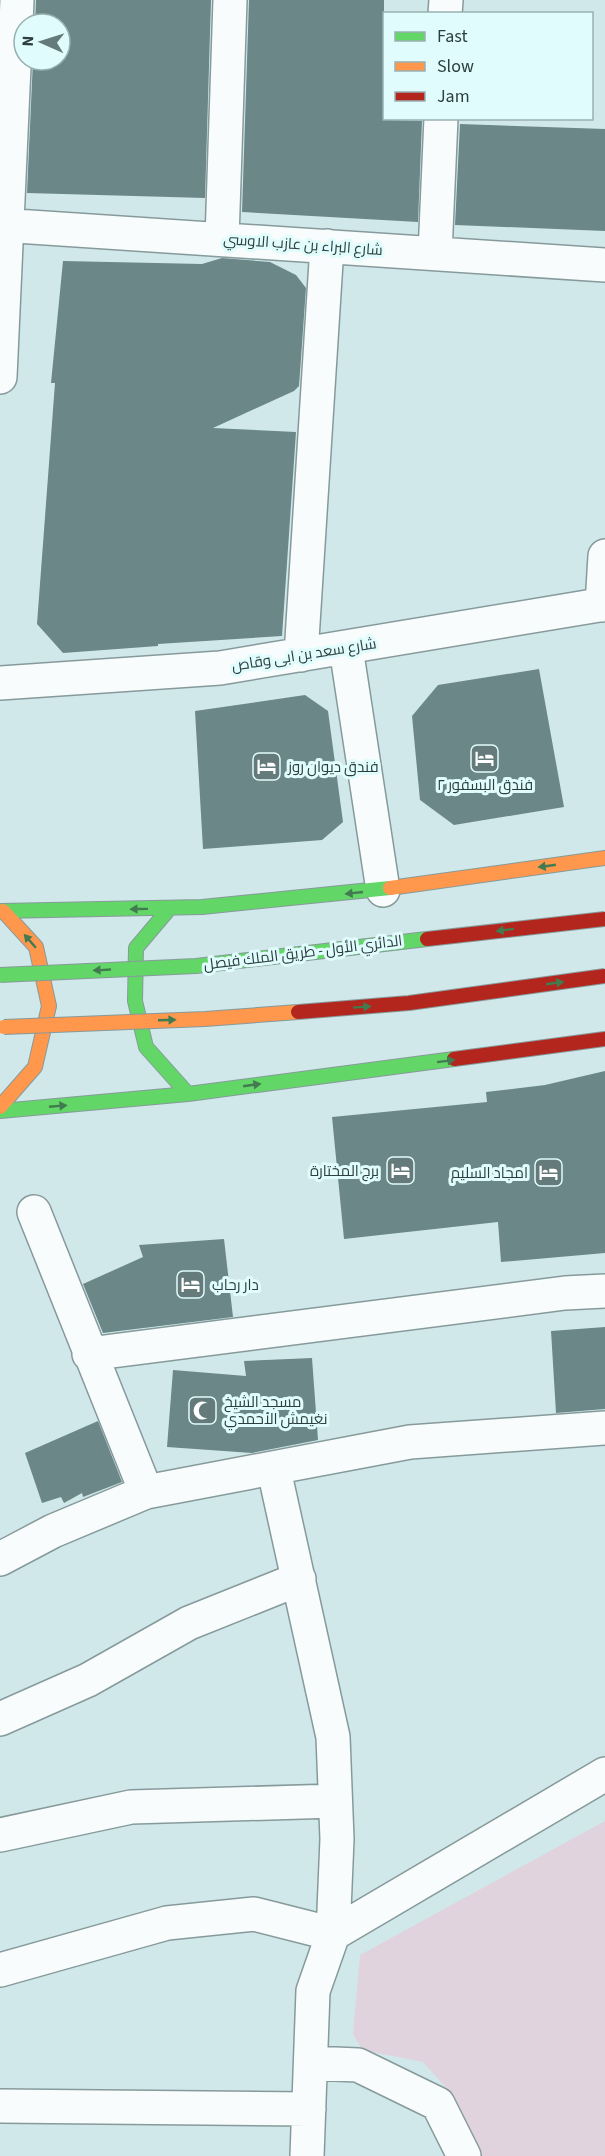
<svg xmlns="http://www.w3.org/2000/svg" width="605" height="2156" font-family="'Source Sans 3',Cairo,sans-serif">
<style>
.green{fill:#e0d3dd}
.building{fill:#6c8788}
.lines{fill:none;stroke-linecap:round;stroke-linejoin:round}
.street-casing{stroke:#879a9b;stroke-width:36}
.fast-casing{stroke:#879a9b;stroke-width:16}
.slow-casing{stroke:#879a9b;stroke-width:16}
.jam-casing{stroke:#879a9b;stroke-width:16}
.street{stroke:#f8fcfc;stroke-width:33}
.fast{stroke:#63d668;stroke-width:14}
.slow{stroke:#ff974d;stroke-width:14}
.jam{stroke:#b3261e;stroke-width:14}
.fast-bridge-casing{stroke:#879a9b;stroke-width:16;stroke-linecap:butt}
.slow-bridge-casing{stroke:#879a9b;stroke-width:16;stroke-linecap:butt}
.jam-bridge-casing{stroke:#879a9b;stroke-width:16;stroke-linecap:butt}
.fast-bridge{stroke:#63d668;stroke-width:14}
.slow-bridge{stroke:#ff974d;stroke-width:14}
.jam-bridge{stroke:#b3261e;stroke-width:14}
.oneway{fill:#427b4f}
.labels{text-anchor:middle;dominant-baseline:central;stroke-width:6;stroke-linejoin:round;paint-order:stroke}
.street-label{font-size:15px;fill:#2c3e3f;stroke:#e1fcfd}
.poi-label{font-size:15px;fill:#2c3e3f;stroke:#e1fcfd;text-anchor:start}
</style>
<rect width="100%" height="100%" fill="#d0e8ea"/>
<path class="green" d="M605 1821V2156H482L449 2091 423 2062 362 2050 353 2034 360 1955Z"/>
<path class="building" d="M36 0H211L205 198 27 193 33 60H60V24H35Z
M249 0H384V120L422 121 418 222 242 212Z
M460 124 605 129V231L455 225Z
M222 258 270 262 296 275 306 288 299 386 294 391 213 428 296 432 282 636 158 644V646L63 653 37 624 55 383H51L63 261 202 264Z
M539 669 564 807 454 825 420 800 412 716 438 685Z
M305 695 328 711 343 822 322 840 203 849 195 711Z
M605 1071V1253L501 1262 498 1222 344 1239 332 1117 487 1102 486 1092 545 1085Z
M224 1239 233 1317 103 1333 83 1284 143 1257 139 1245Z
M605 1327V1409L556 1413 551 1331Z
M312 1358 318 1440 252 1453 167 1447 173 1370 246 1376 244 1361Z
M98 1421 122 1482 83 1497 82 1493 64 1503 61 1497 42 1503 25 1453Z"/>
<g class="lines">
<defs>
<path id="street" d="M445 14 446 0
M0 225 605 265
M222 239 230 0
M435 253 441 118
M0 377 17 0
M602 605 605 556
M346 648 383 890
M301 655 327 246
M0 683 220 668 605 604
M34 1212 146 1492
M89 1354 565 1293 605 1291
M0 1559 53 1531 146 1492 410 1442 605 1428
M0 1719 88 1680 189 1623 299 1579
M0 1835 131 1807 335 1801
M0 1970 167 1923 254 1914 333 1934 337 1839 333 1737 274 1470
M311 2063 358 2065 438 2104 464 2156
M0 2106 309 2109
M307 2156 313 1991 333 1934 605 1774"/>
<path id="fast" d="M169 909 136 948 135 1001 146 1047 188 1094
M0 911 202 907 390 888
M0 1111 188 1094 454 1059"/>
<path id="slow" d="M390 888 605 858
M0 1107 35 1067 49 1006 36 947 3 911"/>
<path id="jam" d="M454 1059 605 1039"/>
</defs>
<use href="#street" class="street-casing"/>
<use href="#fast" class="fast-casing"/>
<use href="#slow" class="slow-casing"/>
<use href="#jam" class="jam-casing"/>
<use href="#street" class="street"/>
<use href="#fast" class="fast"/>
<use href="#slow" class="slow"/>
<use href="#jam" class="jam"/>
<defs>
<path id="fast-bridge" d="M0 975 196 966 427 939"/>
<path id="slow-bridge" d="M4 1027 205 1019 298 1012"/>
<path id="jam-bridge" d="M427 939 605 919
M298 1012 409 1003 605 976"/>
</defs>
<use href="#fast-bridge" class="fast-bridge-casing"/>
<use href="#slow-bridge" class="slow-bridge-casing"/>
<use href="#jam-bridge" class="jam-bridge-casing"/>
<use href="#fast-bridge" class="fast-bridge"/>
<use href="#slow-bridge" class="slow-bridge"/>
<use href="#jam-bridge" class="jam-bridge"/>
</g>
<defs><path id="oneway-solid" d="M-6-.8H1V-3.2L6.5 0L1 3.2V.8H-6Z" transform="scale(1.5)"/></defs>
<g class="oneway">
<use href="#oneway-solid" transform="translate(547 866) rotate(172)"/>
<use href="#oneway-solid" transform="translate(354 893) rotate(174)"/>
<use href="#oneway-solid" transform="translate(139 909) rotate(179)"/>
<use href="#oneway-solid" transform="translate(505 930) rotate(173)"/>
<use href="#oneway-solid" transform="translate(30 941) rotate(-131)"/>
<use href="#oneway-solid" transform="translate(102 970) rotate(177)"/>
<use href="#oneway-solid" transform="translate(555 983) rotate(-8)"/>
<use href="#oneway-solid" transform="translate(362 1007) rotate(-4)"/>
<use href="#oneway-solid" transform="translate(167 1020) rotate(-2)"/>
<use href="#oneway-solid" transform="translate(446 1061) rotate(-7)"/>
<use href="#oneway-solid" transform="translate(252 1085) rotate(-8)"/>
<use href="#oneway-solid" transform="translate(58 1106) rotate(-5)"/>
</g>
<defs>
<symbol id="hotel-square" viewBox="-11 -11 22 22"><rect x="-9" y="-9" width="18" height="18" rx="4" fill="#657a7b" stroke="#e1fcfd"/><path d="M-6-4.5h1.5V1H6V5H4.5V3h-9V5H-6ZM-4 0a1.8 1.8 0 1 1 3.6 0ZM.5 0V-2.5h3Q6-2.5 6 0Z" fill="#fff"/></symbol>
<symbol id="mosque-square" viewBox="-11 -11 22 22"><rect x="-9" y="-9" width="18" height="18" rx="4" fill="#657a7b" stroke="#e1fcfd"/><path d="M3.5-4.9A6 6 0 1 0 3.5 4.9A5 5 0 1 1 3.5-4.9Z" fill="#fff"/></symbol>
</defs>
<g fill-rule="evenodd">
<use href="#hotel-square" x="468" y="742" width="33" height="33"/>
<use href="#hotel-square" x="250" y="750" width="33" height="33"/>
<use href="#hotel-square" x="384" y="1154" width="33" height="33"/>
<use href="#hotel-square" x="532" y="1156" width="33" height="33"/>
<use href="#hotel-square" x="174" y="1268" width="33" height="33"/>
<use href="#mosque-square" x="186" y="1394" width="33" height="33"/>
</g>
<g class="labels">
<g class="street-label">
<text transform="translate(303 245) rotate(4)">شارع البراء بن عازب الاوسي</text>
<text transform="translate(304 655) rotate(-9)">شارع سعد بن ابى وقاص</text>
<text transform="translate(303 953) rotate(-7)">الدائري الأول - طريق الملك فيصل</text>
</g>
<g class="poi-label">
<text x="288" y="767">فندق ديوان روز</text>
<text x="485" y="785" text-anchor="middle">فندق البسفور ٢</text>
<text x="379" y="1171" text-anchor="end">برج المختارة</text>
<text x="528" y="1173" text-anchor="end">امجاد السلیم</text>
<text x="212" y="1285">دار رحاب</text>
<text x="224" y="1402">مسجد الشيخ<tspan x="224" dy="17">نغيمش الأحمدي</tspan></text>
</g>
</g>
<rect x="383" y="12" width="210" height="108" fill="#e1fcfd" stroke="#99b0b1" stroke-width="1.5"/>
<rect x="395" y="32" width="30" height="9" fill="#63d668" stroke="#99b0b1" stroke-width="1.5"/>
<text x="437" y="42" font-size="18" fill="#2c3e3f">Fast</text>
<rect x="395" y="62" width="30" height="9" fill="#ff974d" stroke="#99b0b1" stroke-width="1.5"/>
<text x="437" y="72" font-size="18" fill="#2c3e3f">Slow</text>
<rect x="395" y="92" width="30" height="9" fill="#b3261e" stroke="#99b0b1" stroke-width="1.5"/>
<text x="437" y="102" font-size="18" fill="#2c3e3f">Jam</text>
<g transform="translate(42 42) rotate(273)"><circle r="28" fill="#e1fcfd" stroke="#99b0b1" stroke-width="1.5"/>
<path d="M0-4.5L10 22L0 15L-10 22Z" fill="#657a7b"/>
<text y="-9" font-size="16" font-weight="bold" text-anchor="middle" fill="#2c3e3f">N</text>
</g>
</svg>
